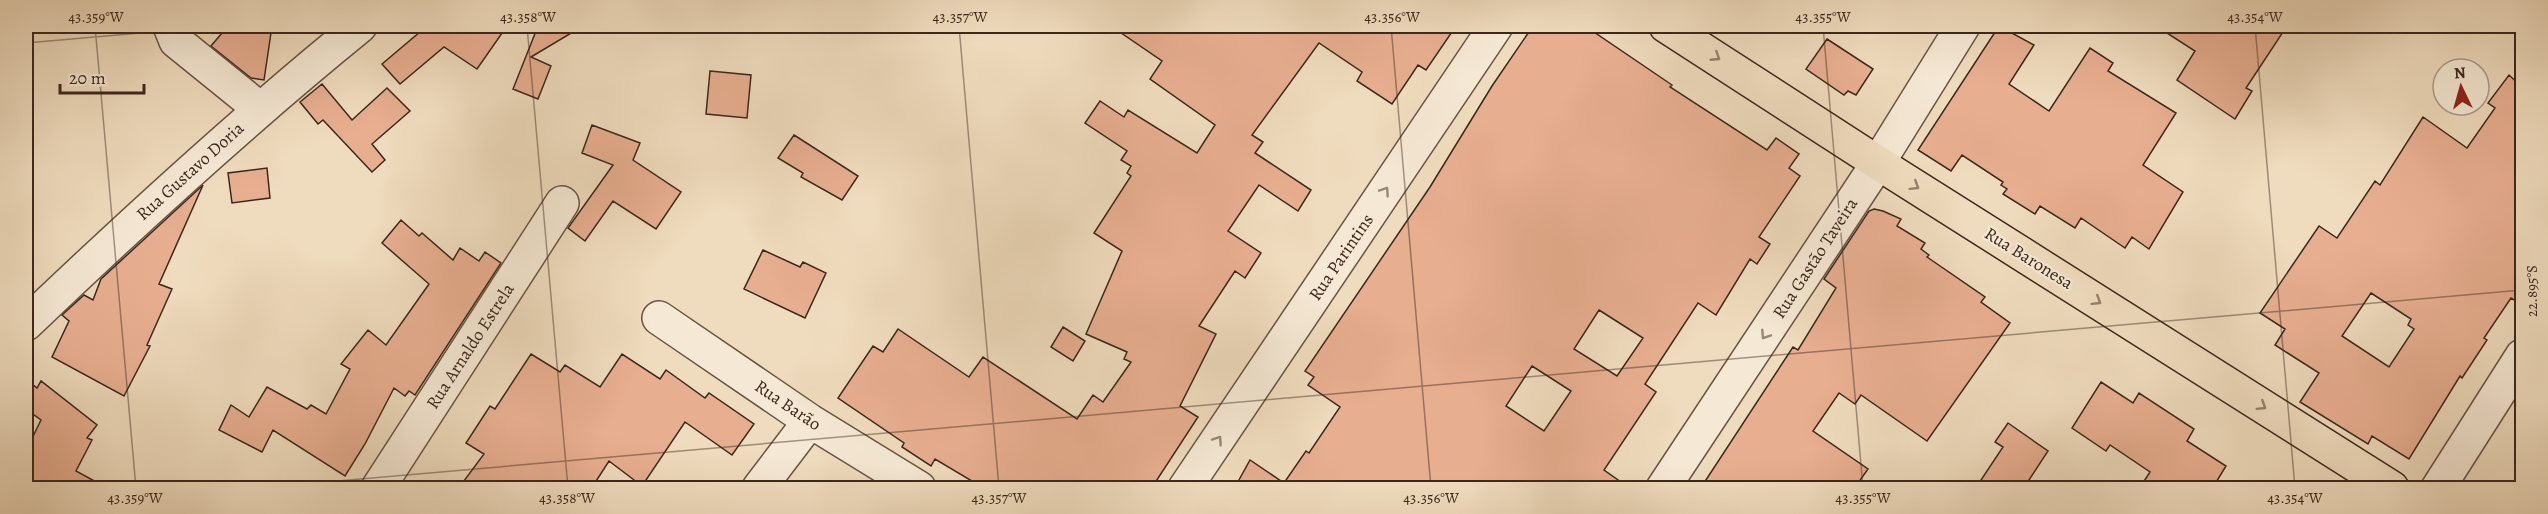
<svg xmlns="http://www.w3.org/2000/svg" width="2548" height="514" font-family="Alegreya,serif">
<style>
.building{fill:#e7ae90;stroke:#3c271c;stroke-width:1.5;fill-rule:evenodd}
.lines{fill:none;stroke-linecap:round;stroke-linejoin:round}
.minor-casing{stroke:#695444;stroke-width:36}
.major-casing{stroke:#3c271c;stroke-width:36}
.minor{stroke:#f5e8d4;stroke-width:33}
.major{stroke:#efdbbd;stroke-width:33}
.oneway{stroke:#96816c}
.oneway2{stroke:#988878}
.ticks{fill:none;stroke:#3c271c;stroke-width:1.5;stroke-opacity:0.45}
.labels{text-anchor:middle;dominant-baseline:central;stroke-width:4.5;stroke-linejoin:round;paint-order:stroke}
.street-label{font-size:18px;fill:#3c271c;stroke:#f5e8d4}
.neatline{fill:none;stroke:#3c271c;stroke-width:2}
.ticks-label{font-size:15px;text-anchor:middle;fill:#3c271c}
</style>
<rect width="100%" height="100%" fill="#efdbbd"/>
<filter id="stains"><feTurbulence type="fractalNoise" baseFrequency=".00333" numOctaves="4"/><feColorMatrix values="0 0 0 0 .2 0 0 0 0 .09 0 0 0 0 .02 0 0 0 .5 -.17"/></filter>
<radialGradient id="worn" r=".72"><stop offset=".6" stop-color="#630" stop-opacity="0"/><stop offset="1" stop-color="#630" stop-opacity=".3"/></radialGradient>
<path class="building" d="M228 26H272L264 80 251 78 211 46Z
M414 26H507L477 69 444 47 400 84 382 64 421 31Z
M538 26H583L531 57 551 66 538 99 513 89Z
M1111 26H1456L1426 70 1418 65 1392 104 1357 81 1362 72 1319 43 1252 135 1263 142 1255 153 1311 190 1298 211 1259 185 1228 231 1261 253 1245 278 1235 271 1199 326 1216 334 1180 406 1198 417 1151 489H968L972 481 935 459 931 466 902 447 904 443 838 398 873 346 883 352 898 329 969 377 983 357 1077 419 1093 395 1103 402 1131 362 1124 359 1127 352 1086 334 1122 251 1094 233 1131 176 1127 173 1131 166 1121 160 1127 151 1085 123 1100 101 1124 117 1128 110 1197 153 1215 125 1150 79 1162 61Z
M1533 26H1585L1672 85 1670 87 1767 150 1776 138 1799 154 1789 168 1800 176 1759 237 1770 244 1757 264 1750 259 1716 315 1698 303 1645 384 1656 392 1604 470 1631 489H1234L1250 460 1284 483 1306 451 1309 453 1340 407 1308 385 1314 377 1305 371 1430 187 1492 86ZM1599 310 1643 338 1617 376 1574 349ZM1532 366 1571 391 1544 431 1506 406Z
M1999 26 2034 45 2009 84 2049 111 2090 48 2113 63 2108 71 2176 113 2143 165 2183 192 2149 249 2132 237 2125 248 2081 218 2075 228 2040 206 2035 214 2003 194 2007 189 2001 185 2003 182 1962 155 1951 171 1918 150Z
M2156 26H2287L2246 88 2252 91 2235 119 2177 80 2195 51Z
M1827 39 1873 69 1856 95 1848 91 1844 95 1806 69Z
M710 71 751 75 747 118 706 114Z
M2509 75 2523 88V305L2511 298 2484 338 2487 340 2462 378 2460 376 2409 459 2372 436 2368 444 2300 402 2319 373 2275 345 2285 329 2260 313 2319 226 2337 238 2375 181 2380 185 2423 117 2467 148 2495 108 2488 103ZM2371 293 2411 319 2408 325 2414 329 2389 367 2342 336Z
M322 84 352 120 387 88 410 111 372 144 385 160 372 172 323 120 318 124 300 102Z
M592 125 640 143 633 160 681 192 656 229 613 201 585 241 568 228 613 165 582 153Z
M794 135 858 176 842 200 801 177 803 173 778 158Z
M267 168 270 198 232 203 228 173Z
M203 185 159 284 172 289 147 345 150 346 124 396 52 357 69 321 62 315 84 295 93 300 101 279Z
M1874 209 1883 211 1901 219 1897 226 1925 243 1921 249 1929 255 1927 257 1985 297 1981 302 2010 323 1927 441 1861 395 1855 404 1839 393 1813 431 1868 469 1854 489H1700L1793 347 1798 350 1836 288 1824 279 1869 211Z
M401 220 419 236 422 233 453 260 460 248 479 261 485 252 501 263 415 395 409 391 405 396 394 388 365 444 345 476 273 430 262 452 219 430 231 405 249 417 267 387 307 409 311 405 326 414 350 369 341 364 368 330 386 345 429 284 382 243Z
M763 250 800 267 803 262 826 273 805 318 744 289Z
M1063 327 1085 341 1073 361 1051 347Z
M531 354 560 372 565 365 600 387 622 354 660 379 666 370 705 398 709 393 754 424 732 455 685 422 642 486 609 461 591 489H458L484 454 466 443 490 406 495 409Z
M26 379 37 388 41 381 97 425 87 438 92 440 76 471 109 489H26V451L41 420 26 409Z
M2101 382 2133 403 2139 393 2194 429 2187 441 2226 466 2212 489H2139L2150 472 2110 445 2106 451 2072 428Z
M2008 423 2048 451 2023 489H1975L2003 447 1995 442Z"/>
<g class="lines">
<defs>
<path id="minor" d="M170 26 176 41 260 109
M659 318 810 421 919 488
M26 324C134 221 244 120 360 26
M378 488 562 203
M759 488 810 421
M1185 488 1496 26
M1663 488 1878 163 1963 26
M2438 488 2522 356"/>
<path id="major" d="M1666 26 1878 163 2392 488"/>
</defs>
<use href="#minor" class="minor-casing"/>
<use href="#major" class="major-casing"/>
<use href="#minor" class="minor"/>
<use href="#major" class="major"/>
</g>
<defs><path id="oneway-chevron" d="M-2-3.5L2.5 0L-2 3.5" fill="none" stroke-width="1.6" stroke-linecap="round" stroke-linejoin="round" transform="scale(1.5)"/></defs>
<g class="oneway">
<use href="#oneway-chevron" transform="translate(1716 57) rotate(33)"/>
<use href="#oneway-chevron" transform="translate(1915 186) rotate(32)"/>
<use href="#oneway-chevron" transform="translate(2097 301) rotate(32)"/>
<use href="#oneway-chevron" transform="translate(2262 406) rotate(32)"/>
</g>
<g class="oneway2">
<use href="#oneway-chevron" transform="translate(1385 191) rotate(-56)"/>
<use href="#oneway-chevron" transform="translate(1765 335) rotate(123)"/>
<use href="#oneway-chevron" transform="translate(1218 440) rotate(-56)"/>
</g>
<path class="ticks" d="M95 26 136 488M527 26 568 488M959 26 999 488M1391 26 1431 488M1823 26 1863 488M2255 26 2295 488M26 43 220 26M257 488 2522 290"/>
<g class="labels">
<g class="street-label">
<text transform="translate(190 171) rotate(-42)">Rua Gustavo Doria</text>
<text transform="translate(1341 257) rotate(-56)">Rua Parintins</text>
<text transform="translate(1815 258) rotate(-57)">Rua Gastão Taveira</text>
<text transform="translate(2029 258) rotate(32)">Rua Baronesa</text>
<text transform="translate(470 346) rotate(-57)">Rua Arnaldo Estrela</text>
<text transform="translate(788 405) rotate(34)">Rua Barão</text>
</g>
</g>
<rect width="2548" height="514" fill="none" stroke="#efdbbd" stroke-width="66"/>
<g transform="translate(2461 87) rotate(355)"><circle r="28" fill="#f5e8d4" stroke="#ab9b8a" stroke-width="1.5"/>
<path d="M0-4.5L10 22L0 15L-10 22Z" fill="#8f2418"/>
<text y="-9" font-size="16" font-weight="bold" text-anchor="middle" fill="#3c271c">N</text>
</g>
<path d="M60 84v9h84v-9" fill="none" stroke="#3c271c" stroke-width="3"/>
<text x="69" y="84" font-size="18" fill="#3c271c" stroke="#f5e8d4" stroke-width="4.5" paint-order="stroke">20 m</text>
<rect x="33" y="33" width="2482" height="448" class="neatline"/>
<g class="ticks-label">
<text x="96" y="22">43.359°W</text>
<text x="528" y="22">43.358°W</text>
<text x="960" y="22">43.357°W</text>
<text x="1392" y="22">43.356°W</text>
<text x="1823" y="22">43.355°W</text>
<text x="2255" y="22">43.354°W</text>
<text transform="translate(2532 291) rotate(-90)" y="5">22.895°S</text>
<text x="135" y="503">43.359°W</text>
<text x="567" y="503">43.358°W</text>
<text x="999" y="503">43.357°W</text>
<text x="1431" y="503">43.356°W</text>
<text x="1863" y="503">43.355°W</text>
<text x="2295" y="503">43.354°W</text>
</g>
<rect width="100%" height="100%" filter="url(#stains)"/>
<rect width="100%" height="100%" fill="url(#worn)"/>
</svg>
